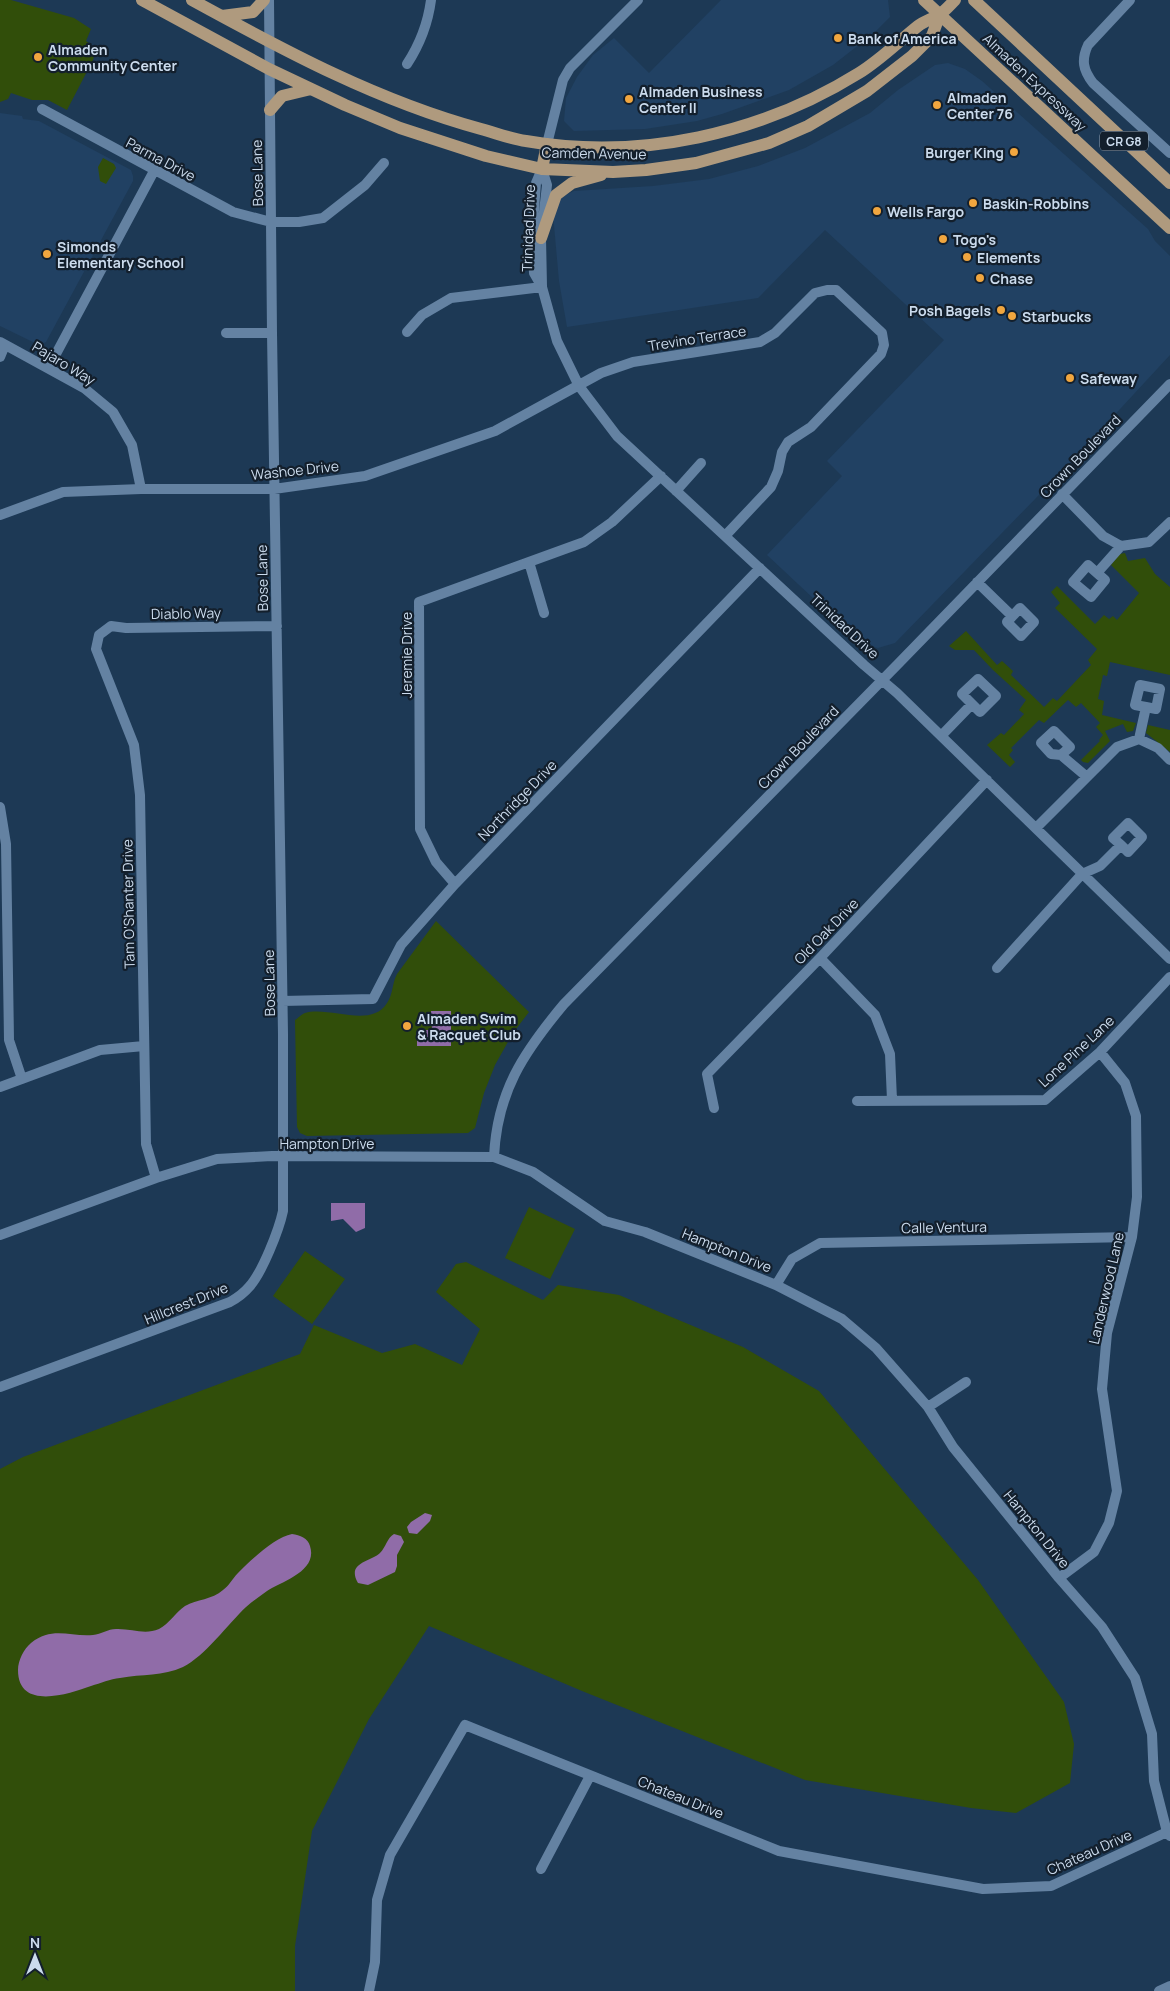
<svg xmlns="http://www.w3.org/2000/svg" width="1170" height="1991" font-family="Manrope,sans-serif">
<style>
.built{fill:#214163}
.green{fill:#314e0a}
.water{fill:#906ca8}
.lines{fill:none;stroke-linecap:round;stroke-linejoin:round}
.minor{stroke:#6482a2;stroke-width:10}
.major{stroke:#af9a7e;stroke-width:12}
.poi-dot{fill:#f1a63f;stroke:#131f2c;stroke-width:2}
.labels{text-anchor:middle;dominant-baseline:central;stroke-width:4.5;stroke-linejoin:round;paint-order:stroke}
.shield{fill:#131f2c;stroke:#94a3b3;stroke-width:1}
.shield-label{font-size:12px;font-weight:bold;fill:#cbdbed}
.poi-label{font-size:14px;font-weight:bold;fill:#cbdbed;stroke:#131f2c;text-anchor:start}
.street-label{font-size:14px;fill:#cbdbed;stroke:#131f2c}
</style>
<rect width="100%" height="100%" fill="#1d3955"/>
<path class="built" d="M721 0H888L890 17 874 33 833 65 789 90 722 114 697 121 645 129 574 131 564 121 566 98 577 77 593 55 614 38 649 73Z
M948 63 965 69 982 81 1148 229 1155 241 1170 256V355L1072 461 895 643 878 648 860 642 767 555 842 476 827 461 944 340 825 230 758 298 567 327 559 281 553 214 559 198 574 191 653 186 709 179 758 166 805 148 870 113 898 90 935 65Z
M0 113 22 116 23 119 39 121 131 170 133 176V181L46 342 39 345 0 326Z"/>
<path class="green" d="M0 0H11L74 18 91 29 86 41C93 46 96 51 93 60L67 110 48 100H32L11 93 8 99 0 102Z
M103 158 114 164 116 168 106 184 100 181 98 167Z
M1125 553 1128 561 1145 558 1155 574 1170 587V675L1110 662 1107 676 1103 675 1098 699 1104 701 1102 715 1136 723 1133 731 1127 732 1123 724 1105 731 1110 741 1088 763 1083 762 1081 760 1100 741 1099 740 1103 735 1096 727 1100 723 1081 703 1076 707 1068 700 1044 723 1039 720 1011 748 1013 750 1009 755 1015 762 1010 767 987 745 1001 733 1004 735 1024 714 1019 710 1026 700 993 670 974 650H955L949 646 966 631 997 665 1002 661 1013 671 1011 675 1044 707 1053 698 1057 701 1091 665 1088 660 1097 649 1055 608 1060 603 1051 592 1057 586 1095 624 1104 615 1109 619 1113 616 1117 620 1139 593 1111 565 1120 554Z
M1148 725 1170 730V752L1146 733Z
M436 921 529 1012 513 1033 495 1065 484 1093 475 1128 468 1133 307 1136 300 1133 297 1127 295 1020C298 1018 302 1014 305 1013 330 1006 371 1029 387 1003 393 995 392 983 397 974Z
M529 1207 575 1229 550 1279 505 1258Z
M305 1251 345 1279 312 1324 273 1296Z
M466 1262 543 1300 558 1285 619 1295 743 1347 819 1391 978 1580 1064 1702 1074 1744 1070 1783 1016 1813 971 1808 805 1780 582 1691 429 1626 369 1719 312 1831 295 1946V1991H0V1469L23 1457 300 1354 314 1325 382 1353 415 1344 462 1365 480 1329 436 1292 456 1264Z"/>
<path class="water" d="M431 1011H451V1046H417V1030H432Z
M331 1203H365V1228L356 1232 343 1219 331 1221Z
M425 1513 432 1515 430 1521 417 1534 409 1533 407 1527 411 1522Z
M292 1534C300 1535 308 1538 310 1546 318 1571 283 1581 267 1591 260 1596 253 1601 246 1607 228 1624 205 1656 183 1667 163 1676 142 1674 120 1678 110 1679 101 1683 91 1686 69 1694 18 1711 18 1670 18 1660 24 1649 31 1643 52 1626 70 1637 93 1635 102 1634 109 1628 118 1629 133 1629 145 1635 159 1629 169 1624 175 1613 185 1606 197 1599 212 1600 223 1590 229 1586 232 1579 238 1573 250 1561 275 1537 292 1534Z
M394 1534 401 1536 404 1542 397 1555V1566L395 1572 368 1585 358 1583C346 1562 371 1562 380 1553 386 1547 387 1538 394 1534Z"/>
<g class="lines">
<path class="minor" d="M1130 0 1088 45C1081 60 1083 70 1093 83L1170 153
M407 64C420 44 428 23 431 0
M42 109 233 212 271 222H299L323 218 365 185 384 163
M547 144 563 80 570 68 638 0
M542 169 536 183 532 237 534 273 542 287 557 341 579 386 617 436 864 665 897 693 1170 959
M542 286 541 238 547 185 542 169
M407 332 422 315 451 298 542 287
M226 333H272
M0 342 84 388 113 412 132 445 141 489
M0 357 5 345
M49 367 154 171
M676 491 701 463
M1062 494 1103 536 1121 546 1149 542 1170 522
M0 515 63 492 141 489H274L365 476 495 431 601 373 633 362 760 342 775 333 815 293 827 290H836L882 333 884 345 881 354 811 427 788 442 782 452 778 471 771 487 725 536
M529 562 544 613
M1097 573 1088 565 1073 582 1091 597 1105 580 1097 573 1121 546
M977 582 1012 616
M1020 608 1034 622 1021 636 1007 622Z
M978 679 996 696 980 712 962 694Z
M941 736 972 704
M1139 739 1146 707 1156 709 1160 689 1140 685 1135 705 1146 707
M1061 755 1070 747 1054 731 1041 743 1051 754 1061 755 1087 777
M0 807 6 844 9 1040 22 1079
M1036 828 1117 747 1139 739 1158 748 1170 760
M455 884 436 862 420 829 419 602 584 542 612 522 661 476
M820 958 875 1015 890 1054 892 1100
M997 968 1082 874 1100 866 1121 845 1113 838 1128 823 1142 837 1128 852 1121 845
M282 1001 373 999 401 945 455 884 760 568
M0 1087 100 1050 144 1046
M857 1101 1045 1100 1100 1052 1170 977
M714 1108 707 1074 820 958 987 780
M494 1157C497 1092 523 1053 564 1004L898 664 1170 384
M156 1178 146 1144 140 795 134 745 96 649 99 635 111 626 126 628 277 626
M0 1235 156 1178 217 1159 272 1156 494 1157 533 1172 605 1221 645 1232 776 1285 842 1319 876 1348 928 1407 953 1447 1059 1578 1102 1627 1135 1678 1152 1734 1154 1781 1167 1832 1170 1836
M776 1285 792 1259 820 1243 1132 1237
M0 1387 230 1302C237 1298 244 1293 249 1287 262 1273 279 1230 283 1211V1034L272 333 269 0
M928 1407 966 1382
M1059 1578 1094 1552 1109 1523 1117 1491 1102 1389 1107 1333 1132 1237 1137 1197 1136 1116 1125 1083 1100 1052
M541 1869 590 1776
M369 1991 375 1962 377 1900 390 1855 465 1725 779 1851 983 1889 1051 1886 1167 1832
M1159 1991 1170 1986"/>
<path class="major" d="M142 0 269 69 345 105 400 128 486 156 542 169 613 172 646 170 696 163 769 143 808 126 867 91 912 56 932 36 940 14
M192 0C285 51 378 101 481 129 496 133 511 139 526 141 640 161 761 134 859 73 880 60 898 42 918 26 924 21 933 19 940 14 945 11 950 5 955 0
M924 0 1170 228
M974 0 1170 183
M222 16 253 12 264 0
M270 110 282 96 311 89
M542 169 547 144
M541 238 556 195 572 183 601 175"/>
</g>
<g class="poi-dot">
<circle cx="838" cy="38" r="5"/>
<circle cx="38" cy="57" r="5"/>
<circle cx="629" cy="99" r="5"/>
<circle cx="937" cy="105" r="5"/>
<circle cx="1014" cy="152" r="5"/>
<circle cx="973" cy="203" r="5"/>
<circle cx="877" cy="211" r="5"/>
<circle cx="943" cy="239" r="5"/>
<circle cx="47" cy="254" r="5"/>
<circle cx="967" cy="257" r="5"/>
<circle cx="980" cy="278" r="5"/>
<circle cx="1001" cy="310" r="5"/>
<circle cx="1012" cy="316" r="5"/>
<circle cx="1070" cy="378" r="5"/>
<circle cx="407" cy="1026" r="5"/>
</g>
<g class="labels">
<rect class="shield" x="1100" y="131.5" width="48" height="19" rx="4"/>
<g class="shield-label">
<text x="1124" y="141">CR G8</text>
</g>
<g class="poi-label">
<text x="848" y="38">Bank of America</text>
<text x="48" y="49">Almaden<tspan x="48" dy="16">Community Center</tspan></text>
<text x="639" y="91">Almaden Business<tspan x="639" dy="16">Center II</tspan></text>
<text x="947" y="97">Almaden<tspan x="947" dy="16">Center 76</tspan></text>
<text x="1004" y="152" text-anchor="end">Burger King</text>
<text x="983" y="203">Baskin-Robbins</text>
<text x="887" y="211">Wells Fargo</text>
<text x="953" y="239">Togo's</text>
<text x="57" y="246">Simonds<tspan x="57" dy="16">Elementary School</tspan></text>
<text x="977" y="257">Elements</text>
<text x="990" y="278">Chase</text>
<text x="991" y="310" text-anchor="end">Posh Bagels</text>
<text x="1022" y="316">Starbucks</text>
<text x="1080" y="378">Safeway</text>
<text x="417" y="1018">Almaden Swim<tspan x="417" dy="16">&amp; Racquet Club</tspan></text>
</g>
<g class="street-label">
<text transform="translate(1035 82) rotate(43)">Almaden Expressway</text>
<text transform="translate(594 153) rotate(1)">Camden Avenue</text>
<text transform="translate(161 159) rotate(28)">Parma Drive</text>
<text transform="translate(257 173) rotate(-91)">Bose Lane</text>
<text transform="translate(528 228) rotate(-88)">Trinidad Drive</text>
<text transform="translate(697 338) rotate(-9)">Trevino Terrace</text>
<text transform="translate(64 363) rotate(31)">Pajaro Way</text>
<text transform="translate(1080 456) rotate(-46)">Crown Boulevard</text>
<text transform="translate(295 470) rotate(-6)">Washoe Drive</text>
<text transform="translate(262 578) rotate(-91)">Bose Lane</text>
<text transform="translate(186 613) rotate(-1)">Diablo Way</text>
<text transform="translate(845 626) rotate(43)">Trinidad Drive</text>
<text transform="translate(406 655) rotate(-90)">Jeremie Drive</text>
<text transform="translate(798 747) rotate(-46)">Crown Boulevard</text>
<text transform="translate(517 800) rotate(-46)">Northridge Drive</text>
<text transform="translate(128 904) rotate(-91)">Tam O'Shanter Drive</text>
<text transform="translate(826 931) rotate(-46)">Old Oak Drive</text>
<text transform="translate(269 983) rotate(-91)">Bose Lane</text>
<text transform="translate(1076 1051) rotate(-43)">Lone Pine Lane</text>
<text x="327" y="1143">Hampton Drive</text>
<text transform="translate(944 1227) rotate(-1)">Calle Ventura</text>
<text transform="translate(727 1250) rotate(22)">Hampton Drive</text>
<text transform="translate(1106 1288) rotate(-77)">Landerwood Lane</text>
<text transform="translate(186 1303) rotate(-22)">Hillcrest Drive</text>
<text transform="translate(1037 1529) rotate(51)">Hampton Drive</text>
<text transform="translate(681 1797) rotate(22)">Chateau Drive</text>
<text transform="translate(1089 1852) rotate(-24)">Chateau Drive</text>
</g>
</g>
<g transform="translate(35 1956)" stroke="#131f2c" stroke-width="4" paint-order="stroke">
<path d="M0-4L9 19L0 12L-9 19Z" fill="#cbdbed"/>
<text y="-8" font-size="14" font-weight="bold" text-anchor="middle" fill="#cbdbed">N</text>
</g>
</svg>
